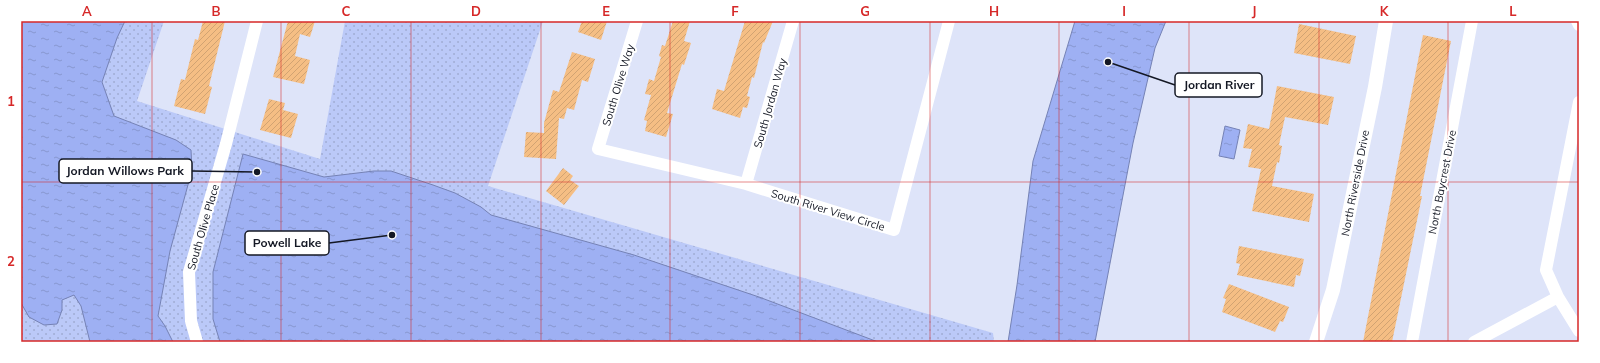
<svg xmlns="http://www.w3.org/2000/svg" width="1600" height="363" font-family="Mulish,sans-serif">
<style>
.park{fill:url(#park-dots)}
.water{fill:url(#water-ripples);stroke:#7582b5}
.building{fill:url(#building-hatch)}
.lines{fill:none;stroke-linecap:round;stroke-linejoin:round}
.minor{stroke:#fff;stroke-width:12}
.tertiary{stroke:#fff;stroke-width:14}
.grid{fill:none;stroke:#d62828;stroke-width:1;stroke-opacity:0.55}
.labels{text-anchor:middle;dominant-baseline:central;stroke-width:4;stroke-linejoin:round;paint-order:stroke}
.street-label{font-size:11px;fill:#141824;stroke:#fff}
.leader{fill:none;stroke:#141824;stroke-width:1.5}
.callout-dot{fill:#141824;stroke:#fff;stroke-width:1.5}
.callout{fill:#fff;stroke:#141824;stroke-width:1.5}
.callout-label{font-size:12px;text-anchor:middle;font-weight:bold;fill:#141824}
.neatline{fill:none;stroke:#d62828;stroke-width:1.5}
.grid-label{font-size:13px;text-anchor:middle;font-weight:bold;fill:#d62828}
</style>
<defs>
<pattern id="park-dots" width="8" height="8" patternUnits="userSpaceOnUse"><rect width="8" height="8" fill="#bbc9f8"/><path d="M2 2h.1M6 6h.1" fill="none" stroke="#a0acd4" stroke-width="1.8" stroke-linecap="round"/></pattern>
<pattern id="water-ripples" width="26" height="14" patternUnits="userSpaceOnUse"><rect width="26" height="14" fill="#9eb0f3"/><path d="M2 4q2-2 4 0t4 0M15 11q2-2 4 0t4 0" fill="none" stroke="#8797d0"/></pattern>
<pattern id="building-hatch" width="6" height="6" patternUnits="userSpaceOnUse"><rect width="6" height="6" fill="#f5be84"/><path d="M-1 1l2-2M0 6l6-6M5 7l2-2" fill="none" stroke="#d1a372"/></pattern>
</defs>
<rect width="100%" height="100%" fill="#dee4f9"/>
<path class="park" d="M21 21H164L137 101 320 159 345 21H543L488 186 993 333 994 342H21Z"/>
<path class="water" d="M21 21H125L117 38 102 82 114 116 176 140 191 150 192 170 170 251 158 316 165 326 173 342H90L81 306 74 295 62 300V310L57 324 44 325 29 317 21 303Z
M1075 21H1166L1155 48 1133 143 1095 342H1008L1017 285 1033 161Z
M1225 126 1240 130 1234 159 1219 156Z
M243 154 324 177 374 171H391L433 185 455 193 481 207 491 215 634 255 759 297 878 342H220L213 319V272Z"/>
<path class="building" d="M203 21H225L209 86 212 87 205 114 174 106 181 79 185 80 195 39 198 40Z
M288 21H315L310 37 300 34 295 56 310 60 304 84 273 77Z
M582 21H607L601 40 578 32Z
M673 21H690L684 41 691 43 684 65 682 64 667 113 673 114 666 137 645 131 647 121 644 120 651 95 645 94 649 79 654 81 661 57 659 56 662 45 665 46Z
M745 21H773L764 43 763 42 754 78 752 77 747 96 750 97 747 108 743 107 740 118 712 109 717 89 724 91Z
M1299 24 1356 36 1350 64 1294 53Z
M1423 35 1451 41 1420 196H1422L1392 342H1363Z
M572 52 595 59 588 82 582 80 574 110 567 108 564 119 559 118 556 159 524 157 526 132 544 133V123L553 90 559 92Z
M1277 86 1334 97 1328 125 1285 117 1279 145 1282 146 1279 163 1277 162 1272 186 1314 194 1309 222 1252 211 1261 169 1248 167 1252 149 1243 148 1248 124 1269 129Z
M269 99 285 103 283 110 298 114 291 138 260 130Z
M563 168 573 176 570 180 579 186 564 205 546 191Z
M1239 246 1304 259 1300 276 1296 275 1294 287 1237 275 1240 264 1236 263Z
M1229 284 1289 307 1283 322 1280 321 1275 332 1222 312 1226 299 1223 298Z"/>
<g class="lines">
<path class="minor" d="M637 21 598 149 746 184 894 230 949 21
M1577 21 1579 25
M1579 102 1546 270 1558 297 1579 331
M746 184 793 21
M197 342 191 321 189 272 226 144 257 21
M1412 342 1472 21
M1474 342 1558 297"/>
<path class="tertiary" d="M1316 342 1333 290 1375 87 1386 21"/>
</g>
<path class="grid" d="M152 21V342M281 21V342M411 21V342M541 21V342M670 21V342M800 21V342M930 21V342M1059 21V342M1189 21V342M1319 21V342M1448 21V342M21 182H1579"/>
<g class="labels">
<g class="street-label">
<text transform="translate(618 85) rotate(-73)">South Olive Way</text>
<text transform="translate(770 103) rotate(-74)">South Jordan Way</text>
<text transform="translate(1442 182) rotate(-79)">North Baycrest Drive</text>
<text transform="translate(1355 183) rotate(-79)">North Riverside Drive</text>
<text transform="translate(828 210) rotate(17)">South River View Circle</text>
<text transform="translate(203 227) rotate(-74)">South Olive Place</text>
</g>
</g>
<path class="leader" d="M1108 62L1175 85M257 172L192 171M392 235L329 243"/>
<g class="callout-dot">
<circle cx="1108" cy="62" r="4"/>
<circle cx="257" cy="172" r="4"/>
<circle cx="392" cy="235" r="4"/>
</g>
<g class="callout">
<rect x="1175" y="73" width="87" height="24" rx="4"/>
<rect x="59" y="159" width="133" height="24" rx="4"/>
<rect x="245" y="231" width="84" height="24" rx="4"/>
</g>
<g class="callout-label">
<text x="1219" y="89">Jordan River</text>
<text x="125" y="175">Jordan Willows Park</text>
<text x="287" y="247">Powell Lake</text>
</g>
<rect width="1600" height="363" fill="none" stroke="#ffffff" stroke-width="44"/>
<rect x="22" y="22" width="1556" height="319" class="neatline"/>
<g class="grid-label">
<text x="87" y="16">A</text>
<text x="216" y="16">B</text>
<text x="346" y="16">C</text>
<text x="476" y="16">D</text>
<text x="606" y="16">E</text>
<text x="735" y="16">F</text>
<text x="865" y="16">G</text>
<text x="994" y="16">H</text>
<text x="1124" y="16">I</text>
<text x="1254" y="16">J</text>
<text x="1384" y="16">K</text>
<text x="1513" y="16">L</text>
<text x="11" y="106">1</text>
<text x="11" y="266">2</text>
</g>
</svg>
